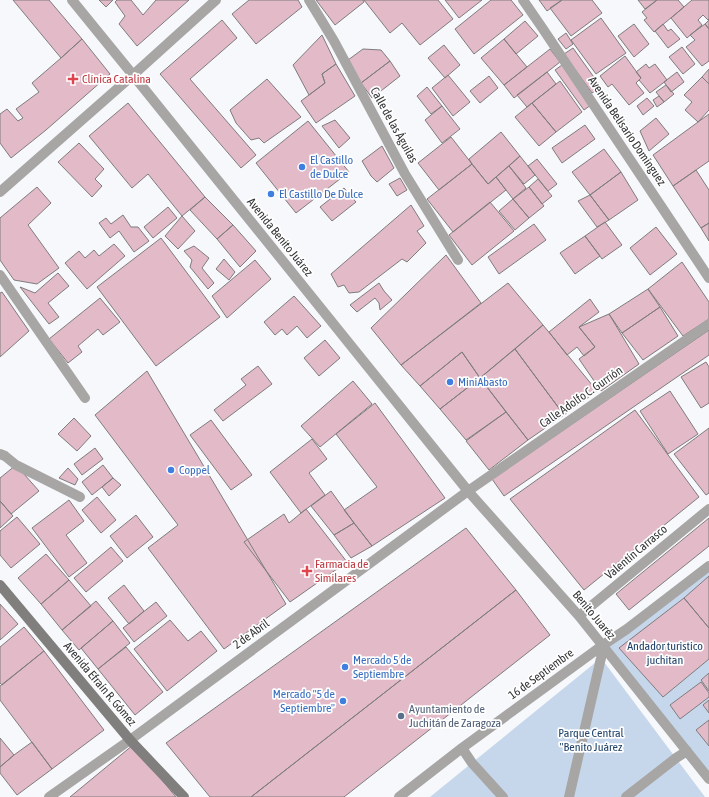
<svg xmlns="http://www.w3.org/2000/svg" width="709" height="797" font-family="'Asap Condensed',sans-serif">
<style>
.green{fill:#c6d7ec}
.building{fill:#e2bac8;stroke:#7f7c7d}
.lines{fill:none;stroke-linecap:round;stroke-linejoin:round}
.lane{stroke:#a7a6a5;stroke-width:10}
.street{stroke:#a7a6a5;stroke-width:10}
.secondary{stroke:#807f7d;stroke-width:10}
.health-dot{fill:#e0444e;stroke:#fff;stroke-width:1.5}
.shop-dot{fill:#3f7fe0;stroke:#fff;stroke-width:1.5}
.service-dot{fill:#5c6f8a;stroke:#fff;stroke-width:1.5}
.labels{text-anchor:middle;dominant-baseline:central;stroke-width:3.5;stroke-linejoin:round;paint-order:stroke}
.health-label{font-size:12px;fill:#be3a42;stroke:#fff;text-anchor:start}
.street-label{font-size:12px;fill:#333435;stroke:#fff}
.shop-label{font-size:12px;fill:#366cbe;stroke:#fff;text-anchor:start}
.park-label{font-size:12px;fill:#1f4068;stroke:#fff}
.service-label{font-size:12px;fill:#4e5e75;stroke:#fff;text-anchor:start}
</style>
<rect width="100%" height="100%" fill="#f6f8fb"/>
<path class="green" d="M709 564V779L603 645Z
M601 658 705 797H430Z"/>
<path class="building" d="M13 0H49L82 39 61 58Z
M99 0H113L106 7Z
M117 0H131L143 15 156 0H189L137 46 119 24 125 16 115 2Z
M249 0H298L302 7 256 44 232 14Z
M316 0H363L364 2 335 25Z
M364 0H438L453 19 420 45 402 23 390 33Z
M445 0H482L459 18Z
M491 0H511L523 15 474 54 455 29Z
M539 0H562L547 11Z
M562 0H592L602 13 571 36 550 8Z
M638 0H657L645 9Z
M657 0H678L684 7 654 32 644 20 647 18 642 12Z
M692 0H709V19L708 20 703 15 698 20 702 25 687 38 671 18Z
M601 18 626 53 596 74 571 40Z
M222 20 237 38 190 79 256 155 241 168 160 74Z
M709 20V29L705 24Z
M525 21 538 36 516 54 504 39Z
M634 24 649 44 634 57 618 36Z
M663 24 668 31 671 29 680 39 668 48 655 31Z
M705 24 709 29V61L702 66 686 47 695 40 690 35Z
M566 33 573 44 566 49 558 39Z
M322 35 336 64 322 74 325 83 309 95 293 65Z
M82 39 110 74 46 130 11 158 0 143V114L7 109 18 121 23 118 16 109 39 92 32 83 61 58Z
M504 39 527 67 504 85 481 58Z
M444 45 460 65 445 78 428 58Z
M682 47 695 64 683 74 669 57Z
M573 48 601 87 592 93 564 54Z
M363 49 381 50 390 61 361 83 348 60Z
M550 49 560 62 514 98 504 85Z
M625 56 641 78 636 83 644 93 629 105 612 84 608 87 600 76Z
M390 61 400 76 372 98 361 83Z
M336 64 355 96 316 123 301 101 325 83 322 74Z
M646 64 649 68 655 64 667 80 650 93 639 80 641 78 636 72Z
M562 65 591 105 584 110 555 70Z
M709 69V84L702 77Z
M547 72 556 84 527 107 517 95Z
M677 72 684 82 671 92 664 82Z
M448 75 470 102 453 116 432 88Z
M489 76 498 88 480 103 470 91Z
M702 77 709 84V110L698 122 685 110 692 102 684 95Z
M267 79 301 117 264 143 259 138 251 140 236 123 230 110Z
M560 81 582 112 556 132 532 103Z
M666 85 674 94 664 102 656 92Z
M427 87 442 106 431 114 417 96Z
M659 96 664 102 657 107 653 100Z
M647 98 654 106 643 115 637 106Z
M128 103 205 197 182 216 148 174 132 188 89 136Z
M532 103 556 132 539 146 515 117Z
M442 106 460 129 442 143 425 120Z
M709 114V161L673 186 653 155Z
M656 118 669 134 649 151 640 131Z
M335 120 350 138 339 148 322 126Z
M308 121 349 172 296 213 256 163Z
M585 125 595 139 562 163 552 148Z
M501 132 520 156 488 184 472 164 469 159Z
M451 137 472 164 439 190 418 163Z
M79 143 104 169 95 179 102 186 92 197 58 162Z
M382 146 394 168 377 182 371 176 362 161Z
M604 149 621 172 590 195 572 172Z
M520 156 535 175 524 184 509 166Z
M537 159 557 184 548 191 528 166Z
M472 164 488 184 496 177 506 190 453 232 427 199Z
M509 166 526 188 513 199 496 177Z
M696 170 709 190V223L701 228 673 186Z
M621 172 638 200 609 220 590 195Z
M400 178 407 190 397 196 389 184Z
M538 179 552 196 542 204 529 187Z
M37 187 51 203 28 225 59 268 37 284 14 280 0 260V218Z
M529 187 544 206 529 218 513 199Z
M344 188 356 202 332 221 320 207Z
M590 195 609 220 597 227 578 201Z
M205 197 233 225 217 239 190 210Z
M513 199 529 218 515 230 499 211Z
M490 202 514 231 472 265 449 235Z
M411 205 424 226 417 231 426 243 407 262 402 259 359 292 349 293 344 285 338 287 331 274Z
M168 207 177 218 153 238 144 227Z
M123 215 131 227H138L149 241 134 252 119 231 110 238 99 223 106 218 111 224Z
M182 216 195 231 178 249 165 236Z
M605 222 622 245 602 259 585 236Z
M709 223V241L701 228Z
M534 224 546 240 499 274 488 257Z
M233 225 256 251 240 267 217 239Z
M656 227 677 254 650 275 630 248Z
M585 236 600 256 575 274 560 253Z
M161 238 220 317 156 366 97 287Z
M114 244 125 256 87 289 65 263 79 251 85 258 94 250 99 256Z
M194 246 209 258 202 268 214 283 208 289 190 267 192 260 184 251Z
M446 255 481 303 401 365 371 328Z
M224 259 235 272 229 280 216 269Z
M255 260 271 279 227 318 212 296Z
M682 262 709 302V319L683 336 648 289Z
M58 273 69 286 48 303 59 317 49 324 20 287 35 293Z
M379 283 384 291 392 300 380 310 379 303 375 298 357 312 350 305Z
M508 283 543 325 480 378 462 352 420 386 401 365Z
M648 289 660 307 622 333 609 314Z
M2 292 29 331 0 357V293Z
M294 296 321 326 307 338 297 326 287 335 282 329 275 335 264 322Z
M100 298 120 322 103 335 98 329 78 346 82 352 68 363 49 339Z
M590 299 599 312 579 327 595 347 584 356 577 347 567 355 549 332Z
M660 307 678 336 643 360 622 333Z
M609 314 639 364 601 391 579 359 595 347 579 327Z
M543 325 597 391 564 415 515 349Z
M709 330V355L504 496 492 479Z
M325 340 340 358 319 376 304 358Z
M515 349 564 415 528 440 480 378Z
M462 352 480 378 440 409 420 386Z
M706 362 709 367V403L701 408 681 377Z
M258 366 272 384 223 421 214 410 246 385 241 379Z
M147 371 286 604 224 649 148 548 178 525 95 415Z
M480 378 506 412 466 440 440 409Z
M353 381 372 404 320 447 301 426Z
M670 391 698 434 668 454 640 411Z
M375 403 445 498 372 546 344 510 377 487 336 434Z
M635 410 699 497 584 590 510 499Z
M506 412 528 440 489 470 466 441Z
M74 418 91 436 77 451 58 434Z
M211 420 252 475 231 490 190 435Z
M709 428V493L706 495 674 454Z
M312 439 327 459 309 473 325 495 301 513 270 472Z
M95 448 103 459 82 475 74 464Z
M16 465 39 491 11 514 0 501V478Z
M103 465 113 478 92 495 82 482Z
M68 468 78 479 75 485 59 478Z
M113 478 121 485 109 496 102 487Z
M331 491 354 523 334 535 311 506Z
M97 497 116 520 101 533 82 510Z
M69 500 84 521 66 535 87 563 69 577 32 528Z
M0 501 13 516 0 528Z
M306 509 347 562 290 602 244 542 284 514 289 523Z
M136 515 153 537 127 558 110 536Z
M17 517 40 544 11 568 0 555V531Z
M709 518V546L629 610 616 594Z
M354 523 372 546 351 558 334 535Z
M466 528 516 590 251 797H210L166 743Z
M111 547 123 561 86 592 74 578Z
M46 554 69 580 41 604 18 578Z
M709 576V628L684 598Z
M69 580 91 606 62 630 41 604Z
M124 585 144 611 129 624 108 598Z
M516 590 550 635 344 797H251Z
M684 598 709 628V659L663 697 619 648Z
M96 601 113 621 79 650 62 630Z
M156 602 167 616 134 642 123 628Z
M0 604 18 624 0 640Z
M170 620 188 641 201 631 217 651 167 691 134 649Z
M113 621 130 643 98 669 81 648Z
M24 627 44 651 2 685 0 683V647Z
M126 647 163 692 135 715 98 669Z
M44 651 104 730 52 769 0 700V686Z
M709 673V691L701 680Z
M701 682 709 693V697L680 719 670 705Z
M709 700V713L703 705Z
M709 720V746L696 730Z
M0 738 14 755 0 767Z
M32 742 52 769 17 795 0 773V767L14 755Z
M133 745 176 797H70Z"/>
<g class="lines">
<path class="lane" d="M309 0 334 41 405 174 458 260"/>
<path class="street" d="M72 0 133 75 468 491 579 616 709 779
M523 0 543 29 709 278
M0 192 133 75 216 0
M0 275 85 398
M0 454 5 456 16 465 80 497
M579 616 709 509
M462 748 472 763 503 797
M49 797 130 740 468 491 709 324
M399 797 462 748 603 645 627 629 709 566
M569 797 601 658 603 645
M626 797 676 758 687 751"/>
<path class="secondary" d="M0 585 130 740 184 797"/>
</g>
<g class="health-dot">
<path d="M71 73h4v4h4v4h-4v4h-4v-4h-4v-4h4z"/>
<path d="M305 565h4v4h4v4h-4v4h-4v-4h-4v-4h4z"/>
</g>
<g class="shop-dot">
<circle cx="302" cy="167" r="4"/>
<circle cx="271" cy="194" r="4"/>
<circle cx="450" cy="382" r="4"/>
<circle cx="171" cy="470" r="4"/>
<circle cx="345" cy="667" r="4"/>
<circle cx="343" cy="701" r="4"/>
</g>
<circle class="service-dot" cx="401" cy="716" r="4"/>
<g class="labels">
<g class="health-label">
<text x="82" y="79">Clínica Catalina</text>
<text x="315" y="564">Farmacia de<tspan x="315" dy="14">Similares</tspan></text>
</g>
<g class="street-label">
<text transform="translate(394 125) rotate(61)">Calle de las Águilas</text>
<text transform="translate(627 131) rotate(56)">Avenida Belisario Domínguez</text>
<text transform="translate(280 237) rotate(51)">Avenida Benito Juárez</text>
<text transform="translate(581 397) rotate(-35)">Calle Adolfo C. Gurrión</text>
<text transform="translate(636 552) rotate(-40)">Valentín Carrasco</text>
<text transform="translate(594 615) rotate(50)">Benito Juaréz</text>
<text transform="translate(251 634) rotate(-36)">2 de Abril</text>
<text transform="translate(541 674) rotate(-36)">16 de Septiembre</text>
<text transform="translate(100 684) rotate(50)">Avenida Efraín R. Gómez</text>
</g>
<g class="shop-label">
<text x="310" y="160">El Castillo<tspan x="310" dy="14">de Dulce</tspan></text>
<text x="279" y="194">El Castillo De Dulce</text>
<text x="458" y="382">MiniAbasto</text>
<text x="179" y="470">Coppel</text>
<text x="353" y="660">Mercado 5 de<tspan x="353" dy="14">Septiembre</tspan></text>
<text x="335" y="694" text-anchor="end">Mercado "5 de<tspan x="335" dy="14">Septiembre"</tspan></text>
</g>
<g class="park-label">
<text x="665" y="646">Andador turistico<tspan x="665" dy="14">juchitan</tspan></text>
<text x="591" y="733">Parque Central<tspan x="591" dy="14">"Benito Juárez</tspan></text>
</g>
<g class="service-label">
<text x="409" y="709">Ayuntamiento de<tspan x="409" dy="14">Juchitán de Zaragoza</tspan></text>
</g>
</g>
</svg>
